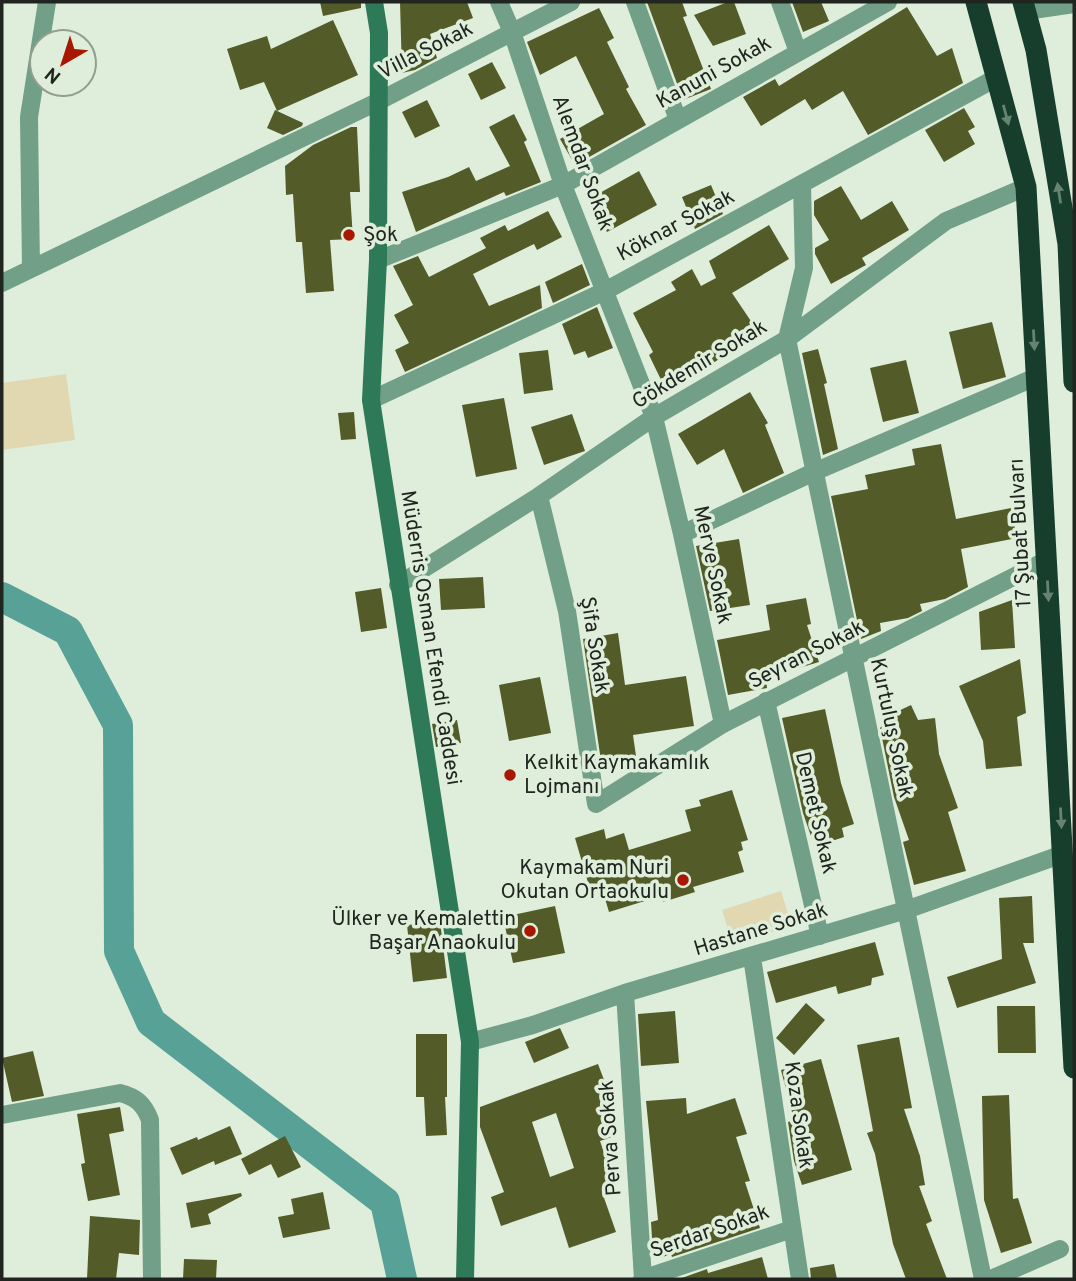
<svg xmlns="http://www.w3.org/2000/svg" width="1076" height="1281" font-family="Overpass,sans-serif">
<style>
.green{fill:#e1d8b2}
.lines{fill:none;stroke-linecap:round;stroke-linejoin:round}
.river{stroke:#57a196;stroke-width:30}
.building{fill:#535c28;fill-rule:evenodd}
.street{stroke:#719f87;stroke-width:18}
.secondary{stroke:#2e7a58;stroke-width:18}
.highway{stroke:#173e2c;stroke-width:21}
.oneway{fill:#678472}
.poi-dot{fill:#a81702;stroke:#dfeedb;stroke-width:2.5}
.labels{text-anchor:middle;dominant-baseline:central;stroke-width:7;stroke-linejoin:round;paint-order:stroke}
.street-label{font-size:21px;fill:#20261f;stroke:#dfeedb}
.poi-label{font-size:21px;fill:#20261f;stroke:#dfeedb;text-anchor:start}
</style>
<rect width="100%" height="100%" fill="#dfeedb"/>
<path class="green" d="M66 374 75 440 2 450V383Z
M781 891 792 926 733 945 722 910Z"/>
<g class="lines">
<path class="river" d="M2 597 68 631 118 725 119 951 151 1022 385 1202 402 1279"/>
</g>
<path class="building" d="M320 2H361V8L323 16Z
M400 2H467L473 18 430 34 437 58 415 70 402 73Z
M647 2H682L687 16 683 17 711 89 683 100Z
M728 2H734L746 34 713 46 694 15Z
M792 2H821L829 21 803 32Z
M907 7 937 56 952 48 963 83 868 135 843 91 812 110 805 99 761 126 743 97 775 79 779 86Z
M599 8 614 38 607 42 629 87 626 89 646 125 575 165 560 139 604 114 576 56 540 75 527 42Z
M333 20 358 75 277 111 264 82 240 90 227 49 267 36 271 49Z
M492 62 506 88 481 100 468 74Z
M427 100 440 126 415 138 402 112Z
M964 108 975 127 968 131 975 144 944 162 925 130Z
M275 110 303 123 302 126 283 135 267 128Z
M514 114 527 140 524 142 541 182 506 196 504 192 416 232 402 192 448 177 469 167 476 181 510 166 489 127Z
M351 127H357L360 192H350L353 239 330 240 334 291 306 293 302 242H296L293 194 286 195 285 166 313 145Z
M639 171 657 205 607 232 589 199Z
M711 185 723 214 695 229 682 197Z
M841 186 861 220 892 201 909 230 862 258 866 265 831 284 815 254V248L829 240 814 215V201Z
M548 211 562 237 537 250 534 244 473 274 489 306 540 285 542 308 405 372 395 350 409 343 394 315 413 305 393 266 418 256 429 277 486 248 480 238 505 225 508 231Z
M769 225 789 259 732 293 759 333 707 367 665 388 649 355 653 352 633 313 676 290 671 282 692 269 701 286 716 278 709 261Z
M582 264 590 285 553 303 545 282Z
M597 307 613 348 588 358 585 351 574 355 562 324Z
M992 322 1006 377 963 389 949 332Z
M818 349 827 383 824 384 838 449 823 455 802 353Z
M548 350 553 390 524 394 519 353Z
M906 360 919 413 883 422 870 368Z
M750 392 768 423 765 425 784 473 743 493 724 449 697 465 678 434Z
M504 398 517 469 476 477 462 405Z
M354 412 356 439 341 440 338 413Z
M572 414 585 451 544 465 531 427Z
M941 444 956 519 1011 508 1017 538 961 549 968 587 945 599 920 604 922 611 908 618 880 623 881 631 861 639 831 496 868 489 865 475 915 465 912 449Z
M739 539 750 605 710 611 696 546Z
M483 577 485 608 441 610 439 579Z
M381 588 387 628 361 632 355 592Z
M806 598 811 624 807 625 819 662 766 678 767 688 728 695 717 640 770 630 766 605Z
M1012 600 1015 648 981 650 979 612Z
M618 633 625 685 686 676 694 726 633 735 636 756 601 761 583 639Z
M1020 659 1026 713 1017 717 1022 766 986 769 983 741 959 686Z
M540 677 551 733 509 741 499 685Z
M911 705 918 720 935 718 939 754 958 808 948 812 966 871 914 885 903 842 909 840 894 797 880 728 892 714Z
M825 709 841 783 854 824 842 828 844 837 829 842 827 834 812 839 803 813 782 718Z
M457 720 461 743 436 747 432 724Z
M732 790 748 840 741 842 743 850 738 852 744 872 693 887 695 892 663 902 661 896 609 912 603 892 597 893 595 885 589 886 575 838 604 829 606 839 624 833 629 850 691 831 685 810 701 806 699 800Z
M1032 896 1034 943H1023L1036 983 957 1008 947 977 1002 959 999 898Z
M555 906 565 953 513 963 503 917Z
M440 921 447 978 413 982 407 925Z
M875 942 884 975 872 978 871 985 838 994 836 986 776 1003 767 972Z
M806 1003 825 1020 794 1055 776 1038Z
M997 1006H1035L1036 1053H998Z
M675 1011 679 1063 641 1066 638 1014Z
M560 1028 569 1048 534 1063 525 1042Z
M416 1034H447V1097H445L447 1135 426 1136 424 1097H416Z
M899 1037 912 1108 904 1109 920 1156 925 1185 919 1186 932 1221 926 1224 947 1279H906L893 1244 875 1154 867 1133 873 1131 857 1045Z
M33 1051 44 1096 12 1102 2 1058Z
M821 1059 852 1170 802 1185 794 1161 788 1122 794 1120 781 1070Z
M598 1064 609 1093 602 1096 615 1136 600 1141 616 1187 602 1192 616 1232 569 1248 556 1207 501 1226 491 1197 504 1192 480 1127V1107ZM556 1113 574 1168 550 1177 532 1122Z
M1009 1095 1013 1199 1018 1198 1032 1243 1001 1253 984 1200 982 1096Z
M686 1098 687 1114 735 1098 747 1134 736 1137 750 1181 745 1182 760 1228 672 1257 671 1254 657 1259 652 1238 651 1222 658 1220 646 1101Z
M120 1107 124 1131 109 1134 120 1195 88 1201 81 1164 85 1163 77 1114Z
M230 1126 242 1154 215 1165 214 1161 182 1175 170 1148 197 1137 198 1140Z
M285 1136 301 1167 278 1178 271 1164 249 1175 241 1159Z
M323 1192 330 1229 283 1238 278 1217 294 1214 291 1199Z
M241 1193 242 1196 208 1214 211 1224 191 1228 186 1203Z
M90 1216 140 1220 139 1255 119 1253 116 1279H87Z
M762 1257 768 1279H679L707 1269 708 1273Z
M184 1259 217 1260 216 1279H183Z
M834 1264 837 1279H811L810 1268Z"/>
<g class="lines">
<path class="street" d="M499 2 512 32 563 185 654 417 682 534 723 724
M635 2 678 120
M780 2 798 52
M1026 11 1074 4
M802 184 804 268 787 339 983 1279
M378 260 563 185 888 2
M31 269 29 117 47 2
M2 283 377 102 571 2
M371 400 605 291 996 78
M539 496 567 611 596 804 723 724 1047 560
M682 534 814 472 1036 377
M398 585 539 496 654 417 787 339 946 221 1026 187
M766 701 820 936
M752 957 800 1279
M625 993 643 1279
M470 1042 533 1025 625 993 906 910 1063 854
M2 1115 120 1093C136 1097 144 1104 150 1120L152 1279
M642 1279 792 1229
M991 1279 1060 1249"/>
<path class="secondary" d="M374 2 379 33 378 260 371 400 470 1042 465 1279"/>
<path class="highway" d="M976 2 1026 187 1074 1068
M1023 2 1036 50 1068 244 1074 382"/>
</g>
<defs><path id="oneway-solid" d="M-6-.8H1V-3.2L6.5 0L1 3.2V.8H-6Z" transform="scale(1.75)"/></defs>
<g class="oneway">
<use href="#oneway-solid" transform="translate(1006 115) rotate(75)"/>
<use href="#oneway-solid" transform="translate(1059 193) rotate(-99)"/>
<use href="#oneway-solid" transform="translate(1034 340) rotate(87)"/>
<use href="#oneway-solid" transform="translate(1048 591) rotate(87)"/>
<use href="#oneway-solid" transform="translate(1061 818) rotate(87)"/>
</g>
<g class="poi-dot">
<circle cx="349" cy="235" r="7"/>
<circle cx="510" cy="775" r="7"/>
<circle cx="683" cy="880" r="7"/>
<circle cx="530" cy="931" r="7"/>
</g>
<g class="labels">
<g class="street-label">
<text transform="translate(426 51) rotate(-27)">Villa Sokak</text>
<text transform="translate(714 73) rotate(-29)">Kanuni Sokak</text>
<text transform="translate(582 163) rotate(70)">Alemdar Sokak</text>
<text transform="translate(676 226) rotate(-28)">Köknar Sokak</text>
<text transform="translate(700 365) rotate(-31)">Gökdemir Sokak</text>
<text transform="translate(1021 533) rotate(-93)">17 Şubat Bulvarı</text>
<text transform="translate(712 565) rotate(78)">Merve Sokak</text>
<text transform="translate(430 638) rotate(81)">Müderris Osman Efendi Caddesi</text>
<text transform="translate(594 645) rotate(81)">Şifa Sokak</text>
<text transform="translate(807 655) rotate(-27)">Seyran Sokak</text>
<text transform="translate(891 728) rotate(78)">Kurtuluş Sokak</text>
<text transform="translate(815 813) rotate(77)">Demet Sokak</text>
<text transform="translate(761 930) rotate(-17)">Hastane Sokak</text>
<text transform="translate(798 1115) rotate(82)">Koza Sokak</text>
<text transform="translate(611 1138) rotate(-94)">Perva Sokak</text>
<text transform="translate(710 1232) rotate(-19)">Serdar Sokak</text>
</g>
<g class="poi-label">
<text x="363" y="235">Şok</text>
<text x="524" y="763">Kelkit Kaymakamlık<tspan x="524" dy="24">Lojmanı</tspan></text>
<text x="669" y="868" text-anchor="end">Kaymakam Nuri<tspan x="669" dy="24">Okutan Ortaokulu</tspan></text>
<text x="516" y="919" text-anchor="end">Ülker ve Kemalettin<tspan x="516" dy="24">Başar Anaokulu</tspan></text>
</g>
</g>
<rect width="1076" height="1281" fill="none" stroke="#20261f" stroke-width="7"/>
<g transform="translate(63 63) rotate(219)"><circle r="33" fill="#dfeedb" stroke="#939e90" stroke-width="2"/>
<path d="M0-5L12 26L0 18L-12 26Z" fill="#a81702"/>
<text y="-10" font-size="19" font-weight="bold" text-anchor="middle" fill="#20261f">N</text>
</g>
</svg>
